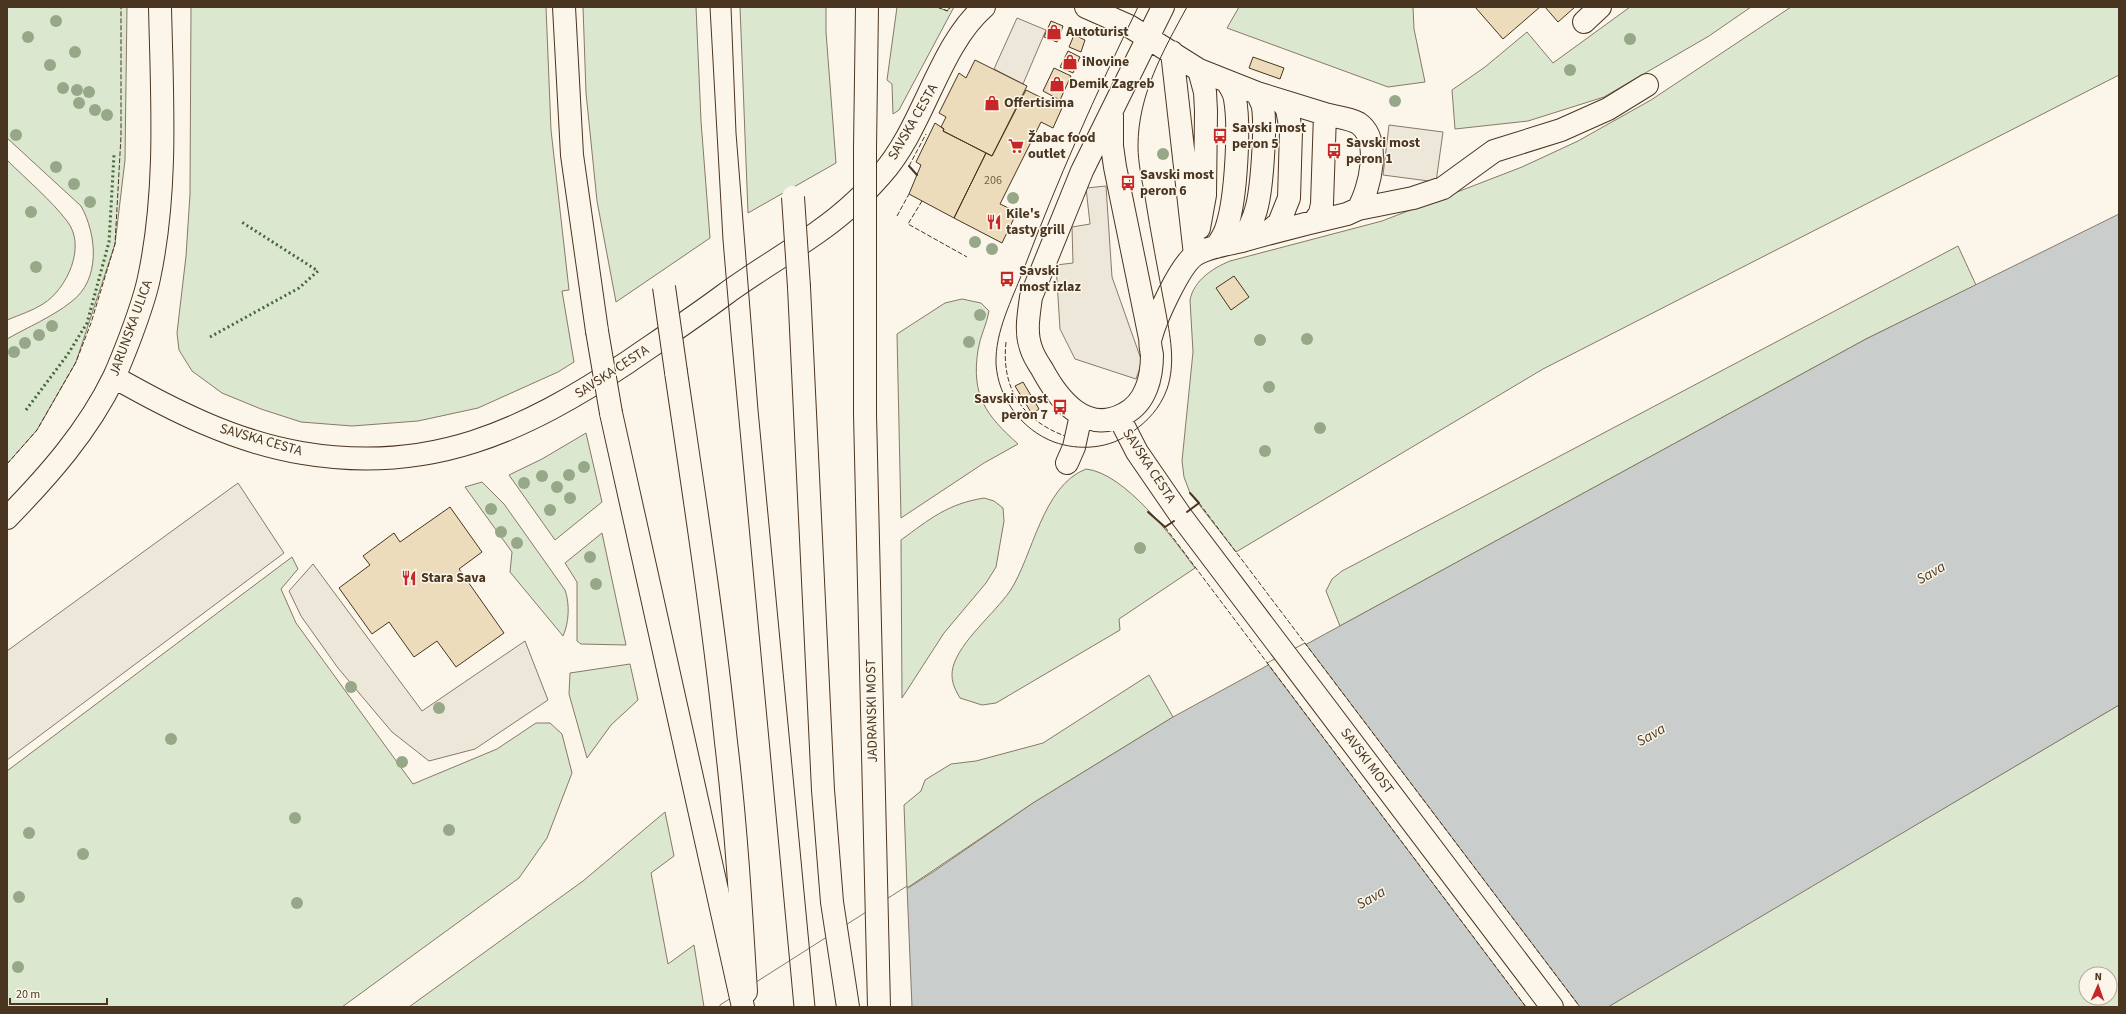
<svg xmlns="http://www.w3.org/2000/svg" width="2126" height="1014" font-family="'Source Sans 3',sans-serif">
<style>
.green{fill:#dce7d0;stroke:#887966;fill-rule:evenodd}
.parking{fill:#ede7d9;stroke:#887966}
.water{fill:#c9cecd;stroke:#887966}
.pier{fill:#fbf6e9;stroke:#887966}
.building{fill:#ecdcbc;stroke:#4a3520}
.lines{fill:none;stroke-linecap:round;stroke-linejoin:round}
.minor-casing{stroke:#4a3520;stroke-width:24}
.major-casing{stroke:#4a3520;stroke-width:24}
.minor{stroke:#fbf6e9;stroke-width:22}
.major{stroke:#fbf6e9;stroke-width:22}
.tram{stroke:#4a3520;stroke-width:1}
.minor-bridge-casing{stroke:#4a3520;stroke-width:24;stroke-linecap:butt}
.major-bridge-casing{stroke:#4a3520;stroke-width:24;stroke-linecap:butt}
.minor-bridge{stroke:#fbf6e9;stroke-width:22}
.major-bridge{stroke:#fbf6e9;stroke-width:22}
.hedge{stroke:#436837;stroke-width:3;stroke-dasharray:2 3;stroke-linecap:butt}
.fence{stroke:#4a3520;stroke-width:1;stroke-dasharray:5 2;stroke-linecap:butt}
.wall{stroke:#4a3520;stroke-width:2}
.tree{fill:#96a887}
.labels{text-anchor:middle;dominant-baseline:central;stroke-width:3;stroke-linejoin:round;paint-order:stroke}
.number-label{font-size:12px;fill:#725f47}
.poi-label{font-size:14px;font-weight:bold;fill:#4a3520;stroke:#fbf6e9;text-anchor:start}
.street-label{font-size:14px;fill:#4a3520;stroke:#fbf6e9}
.water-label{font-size:15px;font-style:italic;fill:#4a3520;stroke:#fbf6e9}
</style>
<rect width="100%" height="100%" fill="#fbf6e9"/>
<path class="green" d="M7 7H127L125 160 115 244 76 362 37 430 7 464V339C28 327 52 317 71 302 101 280 97 235 81 206L7 138Z
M191 7H546L551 130 569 290 562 291 574 362 558 372 478 408 418 421 352 426 301 422 261 409 222 393 192 371 179 350 177 333 186 256 190 194Z
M583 7H696L701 121 710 238 616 302 597 201 586 93Z
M740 7H826V32L836 163 748 213Z
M897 7H937L947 11 950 7H954L899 110 893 114 892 84 887 80Z
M1239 7H1413L1414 29 1425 82 1388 87 1227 28Z
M1630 7H1751L1709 36 1604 97 1528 121 1455 129 1452 90 1485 67 1527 32 1553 63Z
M1791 7H2119V75L1543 369 1236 552 1190 493 1184 477 1182 461 1193 352 1190 300C1194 280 1213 268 1230 261L1382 221 1522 167 1578 141 1651 100Z
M7 160C26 179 51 200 67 221 87 246 67 289 43 304 32 311 19 315 7 320Z
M1958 246 1976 285 1866 339 1340 626 1326 591 1332 579 1342 571Z
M962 299 981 303 989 311C987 324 980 336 978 350 971 396 986 415 1018 444L984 463 901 518 897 334 945 303Z
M586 433 602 502 555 540 509 475 542 459Z
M1086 469C1125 473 1173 538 1195 568L1119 619 1120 630 996 703 982 705 960 698C954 688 950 679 953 667 960 641 994 614 1010 591 1033 556 1042 486 1086 469Z
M482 482 504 504 565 590C570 604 569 623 563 636L510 572 512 552 465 487Z
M984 498 994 501 1003 508 1004 521 996 567 986 583 944 633 902 698 901 540C930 519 947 504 984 498Z
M602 533 626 645 581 644 577 641V582L565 563Z
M292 557 298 569 281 589 296 623 413 784 497 749 536 723H550L562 734 572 773 547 838 519 878 342 1007H7V771Z
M630 664 638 700 611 725 587 758 569 694 570 673Z
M1149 675 1173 717 1033 803 907 888 904 805 921 791 925 780 951 764 976 761 1043 743Z
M2119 705V1007H1608L1647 983ZM2086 974H2110V998H2086Z
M665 812 674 856 651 873 668 964 694 945 704 1007H409L583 881Z"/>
<path class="parking" d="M1017 18 1046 30 1023 84 994 69Z
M1389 125 1443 132 1436 182 1383 175Z
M1106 186 1112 277 1142 362 1136 379 1075 359 1060 329 1056 265 1073 263 1072 227 1090 224 1086 188Z
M238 483 284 553 7 760V651Z
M313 564 422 711 525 641 548 700 475 749 429 761 392 732 338 668 301 616 289 591Z"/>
<path class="water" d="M2119 214V705L1608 1007H722L933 872 1033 803 1173 717 1866 339Z"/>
<path class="pier" d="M1305 643 1580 1007H1526L1267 663Z
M907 886 912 1007H720V1005Z"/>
<path class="building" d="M1475 7H1540L1503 39Z
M1545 7H1575L1558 22Z
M1051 21 1063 26 1057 42 1044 37Z
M1074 35 1085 40 1081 52 1069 47Z
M1068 51 1080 57 1073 73 1060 67Z
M1253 57 1284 68 1280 79 1249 68Z
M975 60 1027 86 992 156 943 131 944 129 941 127 946 117 939 113 959 73 966 78Z
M1054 68 1071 76 1060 100 1043 91Z
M1026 90 1062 108 1053 128 1041 122 1000 204 1017 212 1002 243 954 218 986 153 992 156Z
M935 123 944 129 943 131 986 153 954 218 909 194 921 165 916 162Z
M1234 276 1249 297 1231 310 1216 288Z
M1023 382 1039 409 1032 414 1015 386Z
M450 507 482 552 459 569 504 633 456 667 437 641 414 657 389 622 372 634 339 588 370 565 363 556 394 533 400 542Z"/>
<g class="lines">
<defs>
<path id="minor" d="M1086 7 1129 26 1199 70 1257 93 1325 114 1322 204 1320 213 1314 222
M1163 7 1082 171 1031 297C1029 313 1025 332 1031 348 1033 355 1038 363 1042 369 1058 399 1086 435 1124 414 1146 403 1152 377 1152 355 1151 349 1149 342 1151 337 1156 318 1180 265 1195 255 1207 247 1229 244 1242 241 1277 231 1312 222 1347 214L1358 209 1413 198 1443 188 1494 151 1561 130 1608 109 1647 85
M1584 22 1600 7
M1172 52 1195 255
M1325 114C1335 117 1349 118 1358 123 1382 139 1370 189 1358 209
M1112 116V146L1115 167 1150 338
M1199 228 1205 195 1206 111 1205 92 1199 70
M1266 234 1279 223 1289 198 1291 131 1287 109 1282 102
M1242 241C1248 231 1253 221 1256 210 1262 190 1266 128 1263 107 1262 102 1259 98 1257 93
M1216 247C1221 240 1225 234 1227 226 1236 198 1240 127 1235 99 1234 92 1231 88 1227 82
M799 287 823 790 832 902 848 1007
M676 372C694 495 713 618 726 742 736 825 741 908 746 992
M114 377C172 410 235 442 302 453 430 475 524 431 628 362 660 340 693 318 724 295 767 263 817 238 855 202 864 194 873 184 881 175 924 127 938 47 984 7
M1119 417 1137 452 1181 516 1552 1007
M1067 463 1074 447 1081 415
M7 518C48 476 88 431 114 377 120 364 125 351 130 338 137 319 145 298 149 278 168 189 162 97 160 7"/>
<path id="major" d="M564 7 572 155 597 331
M865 148 867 7
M865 244V414L879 1007
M611 413 743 1007"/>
</defs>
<use href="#minor" class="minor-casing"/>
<use href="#major" class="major-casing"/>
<use href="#minor" class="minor"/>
<use href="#major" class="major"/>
<path class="tram" d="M710 7 723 240 731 334 794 1007
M731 7 736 133 758 410 815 1007
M1138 7C1096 93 1057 181 1023 271 1012 300 995 331 996 364 998 398 1022 430 1054 442 1079 451 1110 449 1132 432 1148 421 1160 408 1167 389 1176 363 1170 335 1165 308 1158 271 1151 234 1145 197 1142 180 1138 163 1138 146 1138 95 1163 51 1187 7"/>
<defs>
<path id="minor-bridge" d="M793 197 799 287
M664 287 676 372"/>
<path id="major-bridge" d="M865 148V244
M597 331 611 413"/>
</defs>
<use href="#minor-bridge" class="minor-bridge-casing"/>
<use href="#major-bridge" class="major-bridge-casing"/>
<use href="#minor-bridge" class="minor-bridge"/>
<use href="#major-bridge" class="major-bridge"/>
<path class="hedge" d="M210 337 299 288 318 271 240 221
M26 410 68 354 87 323 109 242 114 155"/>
<path class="fence" d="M937 7 948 11 950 7
M909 166 926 134
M922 201 908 224 967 257
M897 216 909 194
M1006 342C1001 388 1022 420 1065 436
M7 464 37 430 76 362 91 323 115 244 121 136V7
M1199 503 1580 1007
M1165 527 1526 1007"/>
<path class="wall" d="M909 166 917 175
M1148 512 1165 527 1174 521
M1187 512 1199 503 1190 493"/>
</g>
<g class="tree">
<circle cx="56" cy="21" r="6"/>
<circle cx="28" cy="37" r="6"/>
<circle cx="1630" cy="39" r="6"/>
<circle cx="75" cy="52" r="6"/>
<circle cx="50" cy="65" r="6"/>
<circle cx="1570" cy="70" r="6"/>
<circle cx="63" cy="88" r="6"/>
<circle cx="77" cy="90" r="6"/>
<circle cx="89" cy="92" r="6"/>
<circle cx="1395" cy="101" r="6"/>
<circle cx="79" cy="103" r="6"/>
<circle cx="95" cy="110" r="6"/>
<circle cx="107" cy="115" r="6"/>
<circle cx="16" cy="135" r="6"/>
<circle cx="1163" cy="154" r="6"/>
<circle cx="56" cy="167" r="6"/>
<circle cx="74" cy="184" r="6"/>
<circle cx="1013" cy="198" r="6"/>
<circle cx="90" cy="202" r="6"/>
<circle cx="31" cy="212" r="6"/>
<circle cx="975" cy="242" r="6"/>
<circle cx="992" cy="249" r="6"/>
<circle cx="36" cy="267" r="6"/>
<circle cx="980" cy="315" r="6"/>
<circle cx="52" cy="326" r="6"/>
<circle cx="39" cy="335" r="6"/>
<circle cx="1307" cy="339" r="6"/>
<circle cx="1260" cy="340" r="6"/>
<circle cx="969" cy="342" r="6"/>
<circle cx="25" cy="343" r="6"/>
<circle cx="14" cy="352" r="6"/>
<circle cx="1269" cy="387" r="6"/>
<circle cx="1320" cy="428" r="6"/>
<circle cx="1265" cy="451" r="6"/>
<circle cx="584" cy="467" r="6"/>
<circle cx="569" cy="475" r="6"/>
<circle cx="542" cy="476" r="6"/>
<circle cx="524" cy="483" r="6"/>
<circle cx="557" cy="487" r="6"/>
<circle cx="570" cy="498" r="6"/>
<circle cx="491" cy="509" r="6"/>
<circle cx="550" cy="510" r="6"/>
<circle cx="501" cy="532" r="6"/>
<circle cx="517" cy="543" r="6"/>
<circle cx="1140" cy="548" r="6"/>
<circle cx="590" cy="557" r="6"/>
<circle cx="596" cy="584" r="6"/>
<circle cx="351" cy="687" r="6"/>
<circle cx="439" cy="708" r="6"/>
<circle cx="171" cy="739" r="6"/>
<circle cx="402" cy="762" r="6"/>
<circle cx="295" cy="818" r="6"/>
<circle cx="449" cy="830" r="6"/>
<circle cx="29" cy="833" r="6"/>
<circle cx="83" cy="854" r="6"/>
<circle cx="19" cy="897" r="6"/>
<circle cx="297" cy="903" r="6"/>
<circle cx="18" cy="967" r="6"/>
</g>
<defs>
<symbol id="shop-bare" viewBox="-9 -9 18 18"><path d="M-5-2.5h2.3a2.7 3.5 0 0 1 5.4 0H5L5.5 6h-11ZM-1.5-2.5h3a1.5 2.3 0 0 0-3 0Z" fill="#c62828" stroke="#fbf6e9" stroke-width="2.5" paint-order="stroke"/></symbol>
<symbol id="bus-bare" viewBox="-9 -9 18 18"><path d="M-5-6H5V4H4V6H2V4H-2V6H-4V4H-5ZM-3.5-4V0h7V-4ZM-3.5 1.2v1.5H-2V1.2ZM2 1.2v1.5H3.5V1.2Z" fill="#c62828" stroke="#fbf6e9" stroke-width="2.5" paint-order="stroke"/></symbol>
<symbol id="supermarket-bare" viewBox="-9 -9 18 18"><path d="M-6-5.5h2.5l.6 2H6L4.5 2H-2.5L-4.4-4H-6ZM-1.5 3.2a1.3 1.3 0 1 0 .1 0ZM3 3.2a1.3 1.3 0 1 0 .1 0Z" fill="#c62828" stroke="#fbf6e9" stroke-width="2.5" paint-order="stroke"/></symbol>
<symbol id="restaurant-bare" viewBox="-9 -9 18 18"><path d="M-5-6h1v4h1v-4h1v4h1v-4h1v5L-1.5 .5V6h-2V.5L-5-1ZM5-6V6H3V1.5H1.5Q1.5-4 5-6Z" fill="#c62828" stroke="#fbf6e9" stroke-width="2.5" paint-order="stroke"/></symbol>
</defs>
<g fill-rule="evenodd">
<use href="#shop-bare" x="1043" y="21" width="22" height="22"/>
<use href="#shop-bare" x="1059" y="51" width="22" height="22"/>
<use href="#shop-bare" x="1046" y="73" width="22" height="22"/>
<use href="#shop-bare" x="981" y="92" width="22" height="22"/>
<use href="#bus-bare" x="1209" y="125" width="22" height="22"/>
<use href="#supermarket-bare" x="1005" y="135" width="22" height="22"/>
<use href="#bus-bare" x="1323" y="140" width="22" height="22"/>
<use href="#bus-bare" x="1117" y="172" width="22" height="22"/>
<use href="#restaurant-bare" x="983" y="211" width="22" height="22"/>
<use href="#bus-bare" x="996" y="268" width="22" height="22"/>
<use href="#bus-bare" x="1049" y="396" width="22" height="22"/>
<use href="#restaurant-bare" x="398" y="567" width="22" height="22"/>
</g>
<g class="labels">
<g class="number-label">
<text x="993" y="180">206</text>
</g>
<g class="poi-label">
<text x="1066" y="32">Autoturist</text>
<text x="1082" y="62">iNovine</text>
<text x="1069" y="84">Demik Zagreb</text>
<text x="1004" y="103">Offertisima</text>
<text x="1232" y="128">Savski most<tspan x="1232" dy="16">peron 5</tspan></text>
<text x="1028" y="138">Žabac food<tspan x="1028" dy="16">outlet</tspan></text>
<text x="1346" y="143">Savski most<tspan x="1346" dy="16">peron 1</tspan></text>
<text x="1140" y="175">Savski most<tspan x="1140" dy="16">peron 6</tspan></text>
<text x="1006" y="214">Kile's<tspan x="1006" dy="16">tasty grill</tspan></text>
<text x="1019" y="271">Savski<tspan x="1019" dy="16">most izlaz</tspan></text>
<text x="1048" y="399" text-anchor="end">Savski most<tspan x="1048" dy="16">peron 7</tspan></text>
<text x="421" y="578">Stara Sava</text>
</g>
<g class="street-label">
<text transform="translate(913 122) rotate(-60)">SAVSKA CESTA</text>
<text transform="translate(131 328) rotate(-70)">JARUNSKA ULICA</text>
<text transform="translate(612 372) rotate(-33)">SAVSKA CESTA</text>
<text transform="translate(261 440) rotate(16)">SAVSKA CESTA</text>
<text transform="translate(1149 466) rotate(57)">SAVSKA CESTA</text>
<text transform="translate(872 711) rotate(-91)">JADRANSKI MOST</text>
<text transform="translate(1367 761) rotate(53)">SAVSKI MOST</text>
</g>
<g class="water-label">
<text transform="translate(1931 573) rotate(-30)">Sava</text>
<text transform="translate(1651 735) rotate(-30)">Sava</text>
<text transform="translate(1371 898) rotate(-30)">Sava</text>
</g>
</g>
<rect width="2126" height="1014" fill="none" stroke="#4a3520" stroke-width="16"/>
<g transform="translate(2098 986) rotate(2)"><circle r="19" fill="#fbf6e9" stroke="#b4a999"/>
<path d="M0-3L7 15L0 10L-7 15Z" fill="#c62828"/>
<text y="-6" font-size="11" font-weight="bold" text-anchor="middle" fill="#4a3520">N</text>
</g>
<path d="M10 998v6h97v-6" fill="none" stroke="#4a3520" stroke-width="2"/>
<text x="16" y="998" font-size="12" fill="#4a3520" stroke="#fbf6e9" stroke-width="3" paint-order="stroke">20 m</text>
</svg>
